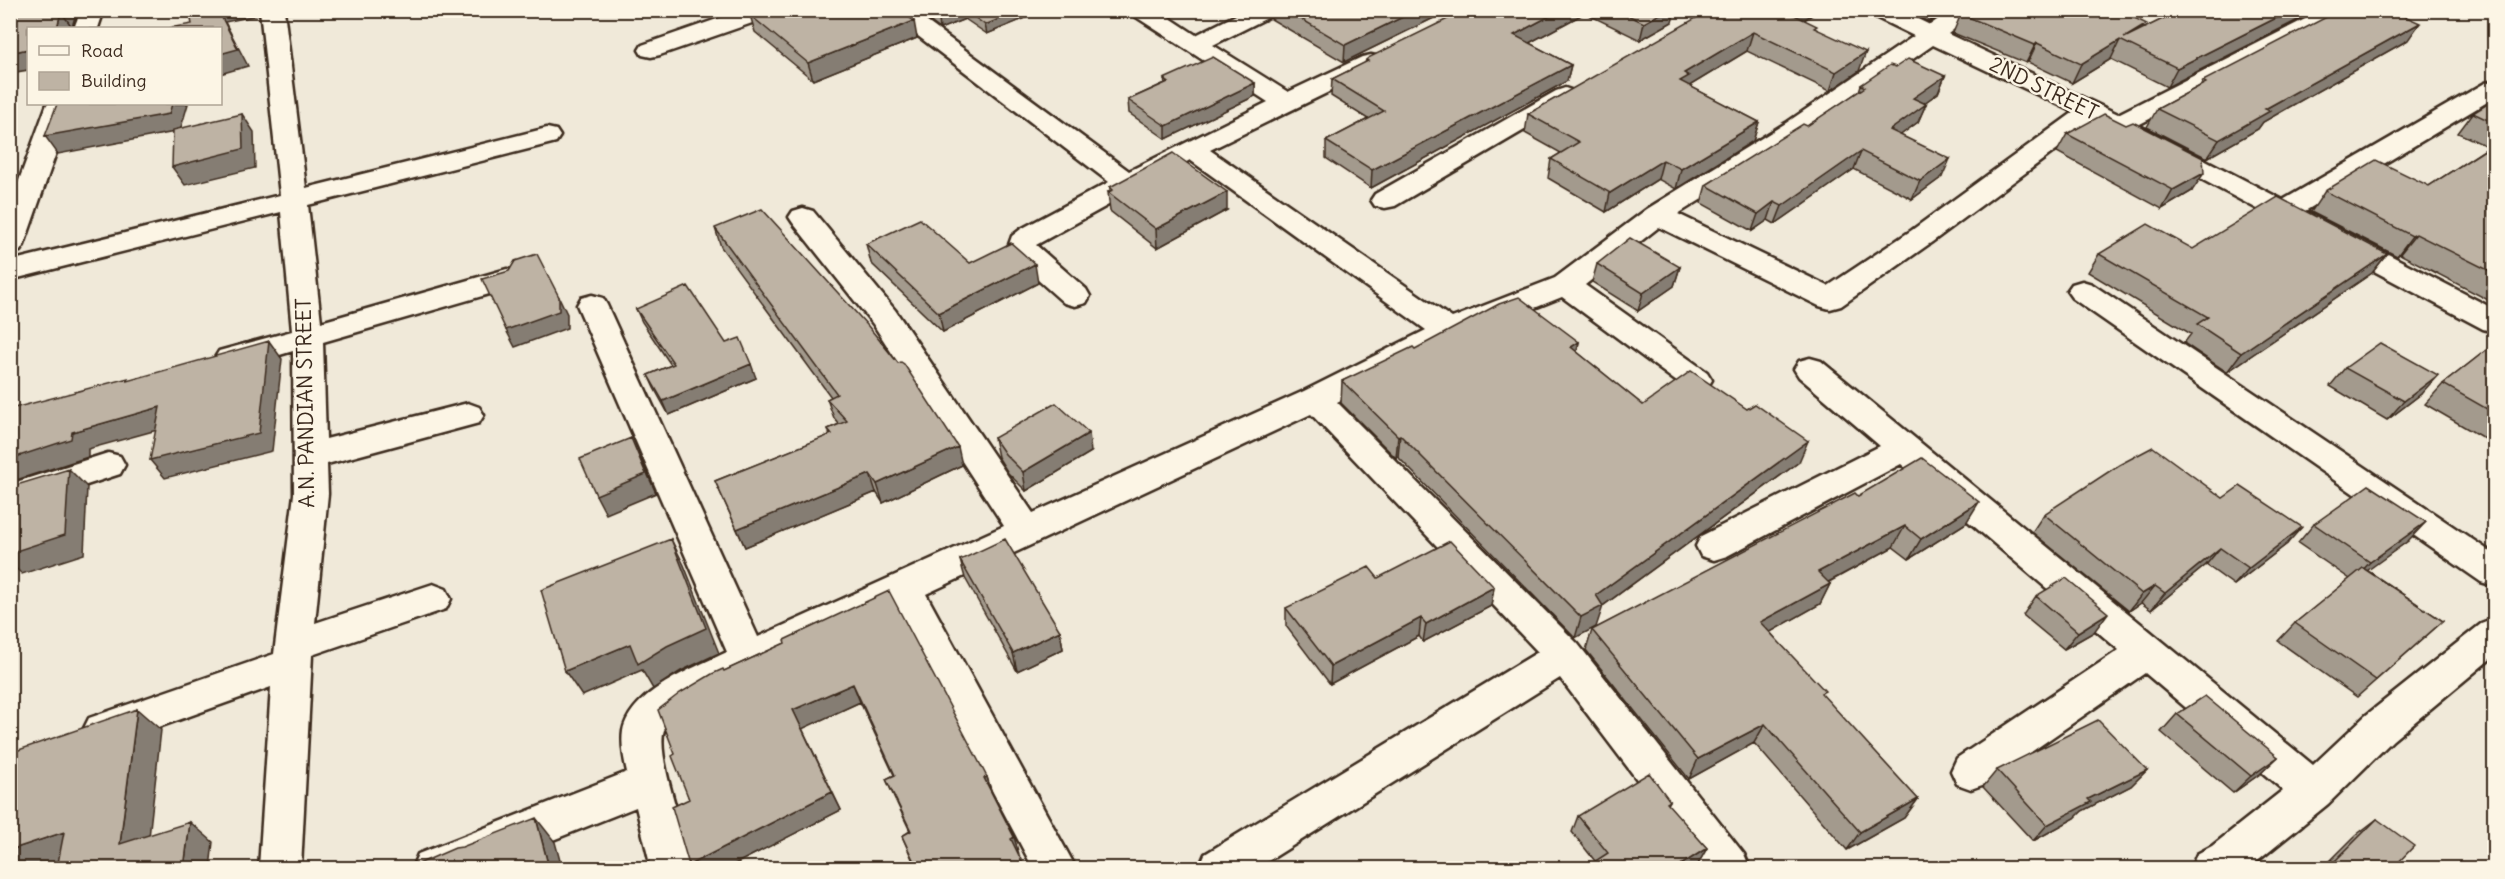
<svg xmlns="http://www.w3.org/2000/svg" width="2505" height="879" font-family="Delius,sans-serif">
<style>
.lines{fill:none;stroke-linecap:round;stroke-linejoin:round}
.minor-casing{stroke:#3b2a1e;stroke-width:5}
.minor{fill:#fcf5e5;fill-rule:evenodd}
.wall{fill:#a39a8d;stroke:#3b2a1e;stroke-width:1.5}
.shaded-wall{fill:#857d73;stroke:#3b2a1e;stroke-width:1.5}
.building{fill:#beb3a4;stroke:#3b2a1e;stroke-width:1.5}
.labels{text-anchor:middle;dominant-baseline:central;stroke-width:5;stroke-linejoin:round;paint-order:stroke}
.street-label{font-size:21px;fill:#3b2a1e;stroke:#fcf5e5}
</style>
<rect width="100%" height="100%" fill="#f0e9d9"/>
<filter id="ink" filterUnits="userSpaceOnUse"><feTurbulence type="fractalNoise" baseFrequency=".0167" numOctaves="2"/><feDisplacementMap in="SourceGraphic" scale="12" xChannelSelector="R" yChannelSelector="G"/><feConvolveMatrix kernelMatrix="1 2 1 2 8 2 1 2 1" color-interpolation-filters="sRGB"/></filter>
<g filter="url(#ink)">
<g class="lines">
<defs>
<path id="minor" d="M81 10H104L98 28H74Z
M260 10H284L306 188 547 128 556 130 560 136 556 142 308 205 321 322 507 269 517 272 522 279 517 286 323 342 326 439 468 403 479 407 484 415 479 423 327 464 328 494 315 623 433 584 446 589 451 599 446 609 312 655 301 868H259L271 687 103 747 89 742 83 730 89 718 274 654 294 494 293 351 230 370 219 367 214 359 219 351 292 331 281 212 10 280V261L280 195Z
M743 10H778L775 15 660 55 651 57 642 55 639 50 642 45Z
M884 10H911L1129 171 1268 102 1133 15 1130 10H1158L1196 35 1246 10H1276L1273 15 1213 45 1288 92 1362 57 1371 55 1380 57 1383 62 1380 67 1210 150 1452 318 1555 278 1647 209 1786 123 1914 36 1871 15 1868 10H1899L1930 25 1951 10H1978L1948 34 2118 114 2323 10H2353L2350 15 2138 125 2283 200 2485 83 2494 81V98L2305 211 2494 309V332L2483 329 2094 122 1932 242 1841 306 1830 309 1819 306 1659 227 1585 285 1707 372 1712 380 1707 388 1696 391 1685 388 1562 297 1460 338 1337 402 1578 644 1744 854 1750 868H1704L1560 678 1257 868H1199L1205 854 1538 652 1311 414 926 594 1076 868H1033L896 608 721 691 689 710 664 730C655 756 687 837 693 868H651L636 807 482 868H412L418 854 627 772C624 759 621 745 623 731 631 691 694 668 727 652L577 305 581 298 592 295 603 298 607 305 758 637 1004 526 873 324 793 223 789 217 793 211 803 208 813 211 895 310 1033 513 1304 391 1426 330 1190 160 1036 245 1086 289 1090 296 1086 303 1075 306 1064 303 1011 256 1007 250 1012 236 1021 229 1109 182ZM1933 45 2074 112 1912 230 1828 286 1678 214 1804 135Z
M1565 88 1574 91 1578 96 1574 101 1395 206 1385 208 1375 206 1371 200 1375 194 1556 91Z
M47 104H73L24 245 20 251 10 254V205Z
M2082 281 2092 284 2494 554V586L2481 582 2072 298 2067 291 2072 284Z
M1810 358 1821 361 2313 765 2365 716 2481 624 2494 619V656L2393 740 2328 804 2249 868H2191L2197 854 2212 846 2283 790 2145 673 1985 784 1971 789 1957 784 1951 771 1957 758 2119 650 1901 464 1727 556 1714 560 1701 556 1696 546 1701 536 1880 446 1799 377 1794 369 1799 361Z
M108 453 120 456 125 465 120 474 10 510V484Z"/>
</defs>
<use href="#minor" class="minor-casing"/>
<use href="#minor" class="minor"/>
</g>
<path class="wall" d="M915 10H1027L1028 17 987 34 965 19 940 29Z
M1271 10H1450L1344 62 1271 19Z
M1466 10H1675L1672 22 1640 40 1585 13 1529 43 1571 65 1567 81 1371 188 1326 158V141L1368 119 1331 96 1332 79 1365 63 1366 60Z
M1820 10 1804 20 1816 29 1859 71 1830 91 1747 51 1689 86 1759 122 1753 141 1676 189 1658 179 1606 212 1548 178 1551 159 1561 153 1525 133 1528 114 1703 16Z
M1902 10H1947L1930 22Z
M2181 10H2317L2167 87 2111 59 2072 83 2028 62 2026 63 1953 33 1961 14 2145 28Z
M750 15 917 38 813 80 755 32Z
M2408 40 2263 122 2258 129 2207 158 2147 127 2157 109 2200 86 2203 81Z
M1896 67 1945 76 1938 93 1924 103 1926 104 1918 122 1900 135 1942 177 1912 199 1854 169 1775 224 1768 220 1752 231 1701 203 1706 185 1807 126 1859 91 1861 85Z
M1164 79 1255 83V96L1166 139 1129 113 1128 100 1165 83Z
M2494 100V303L2400 254 2397 256 2311 212 2325 191 2429 186 2489 147 2458 133 2473 113Z
M2126 125 2192 191 2162 209 2057 152 2067 134Z
M1110 187 1227 210 1157 248 1110 211 1108 192 1110 191Z
M715 228 962 465 883 503 876 492 745 547 715 481 830 435 828 429 839 424 834 418 827 399 831 397 721 247Z
M866 244 970 263 1038 283 943 332 871 263Z
M2193 249 2387 254 2372 273 2227 372 2184 343 2191 334 2088 272 2099 254Z
M1597 264 1680 267 1674 286 1638 311 1592 282Z
M636 309 726 343 756 378 669 415 654 388 648 375 671 365 642 322Z
M1579 342 1577 352 1643 405 1799 462 1603 606 1575 638 1398 457 1396 458 1341 403 1342 381 1415 349Z
M2494 344V434L2487 440 2425 404 2443 384Z
M2345 368 2421 394 2387 420 2330 386Z
M994 438 1091 452 1026 491 1008 473 998 457Z
M1858 496 1966 523 1909 559 1893 547 1829 582 1830 584 1820 604 1770 632 1823 696 1918 799 1904 818 1847 850 1754 743 1689 779 1586 650 1592 630Z
M2044 514 2287 544 2234 585 2206 565 2151 610 2141 603 2129 611 2032 532Z
M2314 524 2408 541 2367 570 2443 621 2357 697 2278 641 2295 623 2350 579 2298 543Z
M960 560 1060 631 1063 649 1017 671 965 578Z
M1378 578 1494 587 1491 606 1423 642 1419 636 1330 684 1286 626V608Z
M2036 596 2094 632 2064 649 2023 615Z
M785 643 987 777 992 793 1014 837 1018 855 1025 868H916L902 836 910 831 894 797 886 779 894 775 860 702 802 728 841 810 727 868H692L689 865V799L675 754 724 671Z
M2177 714 2278 757 2260 774 2233 793 2161 732Z
M1997 770H2147L2131 786 2082 811 2075 818 2033 841 1983 787Z
M1670 801 1668 805 1707 848 1698 864 1692 868H1591L1594 862 1595 861 1572 832 1578 816Z
M2377 819 2393 868H2323L2356 835Z"/>
<path class="shaded-wall" d="M60 10H77L72 27Z
M218 10H259L258 15 225 22 248 66 220 74V54Z
M961 10H964L965 19 940 29 939 20Z
M1021 10H1027L1028 17 987 34 985 25Z
M1417 10H1450L1344 62 1345 45Z
M1561 10H1586L1585 13 1512 52 1514 35Z
M1667 10H1675L1672 22 1640 40 1644 23Z
M1795 10H1820L1784 32 1790 13Z
M1935 10H1947L1930 22Z
M2292 10H2317L2167 87 2177 68Z
M61 12 73 28H57Z
M914 21 917 38 813 80 808 63Z
M2420 23 2408 40 2263 122 2258 129 2207 158 2219 140 2265 109Z
M1753 32 1747 51 1686 88 1680 81 1684 73Z
M2120 40 2111 59 2072 83 2081 64Z
M2037 43 2028 62 2026 63 2035 45Z
M28 49V70L10 73V53Z
M1866 52 1859 71 1830 91 1836 72Z
M1571 65 1567 81 1371 188 1372 170Z
M1945 76 1938 93 1906 116 1913 98Z
M1255 83V96L1166 139V126Z
M172 104H188L180 131 58 154 45 136Z
M1926 104 1918 122 1883 148 1890 130Z
M242 114 254 132 255 168 185 185 172 167Z
M1759 122 1753 141 1676 189 1681 169Z
M1861 151 1854 169 1775 224 1782 206Z
M1950 159 1942 177 1912 199 1920 181Z
M1663 160 1658 179 1606 212 1610 193Z
M2204 173 2192 191 2162 209 2173 190Z
M1227 192V210L1157 248 1156 229Z
M1774 202 1768 220 1752 231 1758 214Z
M2416 234 2400 254 2397 256 2412 236Z
M2387 254 2372 273 2227 372 2241 353Z
M1035 264 1038 283 943 332 939 313Z
M1680 267 1674 286 1638 311 1643 293Z
M559 297 567 314V328L515 347 506 330Z
M269 341 282 359 272 451 165 478 150 460Z
M1579 342 1574 364 1571 347Z
M751 364 756 378 669 415 663 401Z
M2438 375 2421 394 2387 420 2404 401Z
M160 407 175 425 88 449V457L10 482V459L72 432Z
M1089 433 1091 452 1026 491 1023 472Z
M1400 435 1398 457 1396 458 1398 436Z
M631 438 656 493 606 514 596 495Z
M1808 441 1799 462 1601 607 1603 606 1596 627 1575 638 1581 617 1596 595Z
M958 447 962 465 883 503 877 484Z
M69 469 87 487 84 554 22 574 10 563V553Z
M870 474 876 492 745 547 737 529Z
M1979 502 1966 523 1909 559 1921 539Z
M2426 522 2408 541 2353 581 2370 562Z
M1905 526 1893 547 1808 593 1818 572Z
M2302 527 2287 544 2234 585 2249 568Z
M671 539 684 565 719 653 681 671 653 689 642 670 582 696 565 671 630 644Z
M2220 548 2206 565 2151 610 2165 593Z
M1830 584 1820 604 1751 643 1760 622Z
M2155 586 2141 603 2129 611 2142 594Z
M1494 587 1491 606 1423 642 1426 624Z
M2108 613 2094 632 2064 649 2078 632Z
M1421 618 1419 636 1330 684 1331 666Z
M1060 631 1063 649 1017 671 1013 653Z
M853 684 860 702 802 729 793 710Z
M137 709 161 730 146 864 120 844Z
M1765 724 1754 743 1689 779 1698 759Z
M2278 757 2260 774 2233 793 2251 776Z
M2147 770 2131 786 2082 811 2075 818 2033 841 2047 825 2088 799Z
M987 777 992 795 984 778Z
M832 792 841 810 727 868H692L689 865Z
M1918 799 1904 818 1847 850 1860 832Z
M536 818 555 842 562 868H549Z
M190 822 213 842 210 868H184Z
M64 832 91 852 42 868H10V850Z
M1014 837 1019 854 1015 856 1011 839Z
M1707 848 1698 864 1692 868H1676Z"/>
<path class="building" d="M10 10H60L61 12 57 28H28V49L10 53Z
M189 10H218L238 49 220 54V28H169L192 24Z
M762 10H899L914 21 808 63 750 15Z
M926 10H961L939 20Z
M965 10H1021L985 25Z
M1286 10H1417L1345 45Z
M1466 10H1561L1514 35 1571 65 1372 170 1326 141 1384 111 1332 79 1368 61 1366 60 1368 58Z
M1617 10H1667L1644 23Z
M1712 10H1795L1790 13 1817 26 1814 28 1866 52 1836 72 1753 32 1684 73 1689 76 1680 81 1759 122 1681 169 1663 160 1610 193 1551 159 1579 142 1528 114 1701 15 1703 16Z
M1966 10H2118L2147 24 2124 38 2181 10H2292L2177 68 2120 40 2081 64 2037 43 2035 45 1961 14Z
M2340 10H2391L2420 23 2265 109 2270 111 2219 140 2157 109 2206 83 2203 81Z
M1213 57 1255 83 1166 126 1128 100 1168 82 1164 79Z
M1908 59 1945 76 1913 98 1926 104 1890 130 1950 159 1920 181 1861 151 1782 206 1774 202 1758 214 1706 185 1803 124 1807 126 1865 87 1861 85 1890 65 1896 67Z
M2494 100V123L2473 113Z
M57 104H172L169 114 45 136Z
M242 114 243 149 172 167 173 130Z
M2104 114 2126 125 2133 122 2203 158 2204 173 2173 190 2067 134Z
M2494 144V273L2416 234 2412 236 2325 191 2376 160 2429 186Z
M1173 153 1227 192 1156 229 1108 192 1113 190 1110 187Z
M2278 197 2387 254 2241 353 2197 324 2208 317 2099 254 2148 224 2193 249Z
M762 209 868 326 898 363 901 362 904 364 958 447 877 484 870 474 737 529 715 481 832 434 828 429 847 421 827 399 837 394 715 228Z
M920 219 970 263 1011 243 1035 264 939 313 866 244Z
M1630 238 1680 267 1643 293 1597 264Z
M537 254 559 297V311L506 330 482 279 509 271 515 261Z
M688 286 726 343 740 338 751 364 663 401 648 375 674 364 636 309Z
M1519 297 1579 342 1571 347 1643 405 1691 371 1747 409 1755 404 1808 441 1596 595 1603 606 1581 617 1400 435 1398 436 1342 381 1413 347 1415 349 1499 304Z
M269 341 259 433 150 460 160 407 72 432 71 439 10 459V409L128 378 127 381Z
M2380 343 2438 375 2404 401 2345 368Z
M2494 344V413L2443 384Z
M1056 403 1089 433 1023 472 1005 454 994 438Z
M631 438 646 474 596 495 580 459Z
M2153 447 2223 498 2240 486 2302 527 2249 568 2220 548 2165 593 2155 586 2142 594 2044 514 2119 465Z
M1922 458 1979 502 1921 539 1905 526 1818 572 1830 584 1760 622 1825 691 1821 693 1918 799 1860 832 1765 724 1698 759 1592 630 1855 493 1858 496Z
M69 469 65 535 10 553V487Z
M2369 485 2426 522 2370 562 2314 524Z
M671 539 706 628 667 646 638 664 630 644 565 671 541 590Z
M1005 539 1060 631 1013 653 960 560Z
M1450 541 1494 587 1426 624 1421 618 1331 666 1286 608 1369 567 1378 578Z
M2363 568 2443 621 2376 680 2295 623Z
M2066 578 2108 613 2078 632 2036 596Z
M889 591 987 777 984 778 1014 837 1011 839 1025 868H917L902 836 911 831 886 779 895 775 853 684 793 710 832 792 689 865 672 807 689 799 672 756 675 754 658 710 680 693 712 674 723 669 724 671 785 643 784 640Z
M2205 696 2278 757 2251 776 2177 714Z
M137 709 120 844 190 822 184 868H57L64 832 10 850V753Z
M2098 720 2147 770 2088 799 2091 802 2047 825 1997 770Z
M1649 773 1670 801 1667 803 1707 848 1676 868H1599L1594 862 1608 853 1578 816Z
M536 818 549 868H409L455 848 462 847Z
M2377 819 2414 846 2393 868H2328Z"/>
</g>
<g class="labels">
<g class="street-label">
<text transform="translate(2044 88) rotate(26)">2ND STREET</text>
<text transform="translate(305 403) rotate(-91)">A.N. PANDIAN STREET</text>
</g>
</g>
<rect width="2505" height="879" fill="none" stroke="#fcf5e5" stroke-width="36"/>
<rect x="18" y="18" width="2469" height="843" fill="none" stroke="#3b2a1e" stroke-width="2" filter="url(#ink)"/>
<rect x="27" y="27" width="195" height="78" fill="#fcf5e5" stroke="#afa495" stroke-width="1.5"/>
<rect x="39" y="46" width="30" height="9" fill="#fcf5e5" stroke="#afa495" stroke-width="1.5"/>
<text x="81" y="57" font-size="18" fill="#3b2a1e">Road</text>
<rect x="39" y="72" width="30" height="18" fill="#beb3a4" stroke="#afa495" stroke-width="1.5"/>
<text x="81" y="87" font-size="18" fill="#3b2a1e">Building</text>
</svg>
